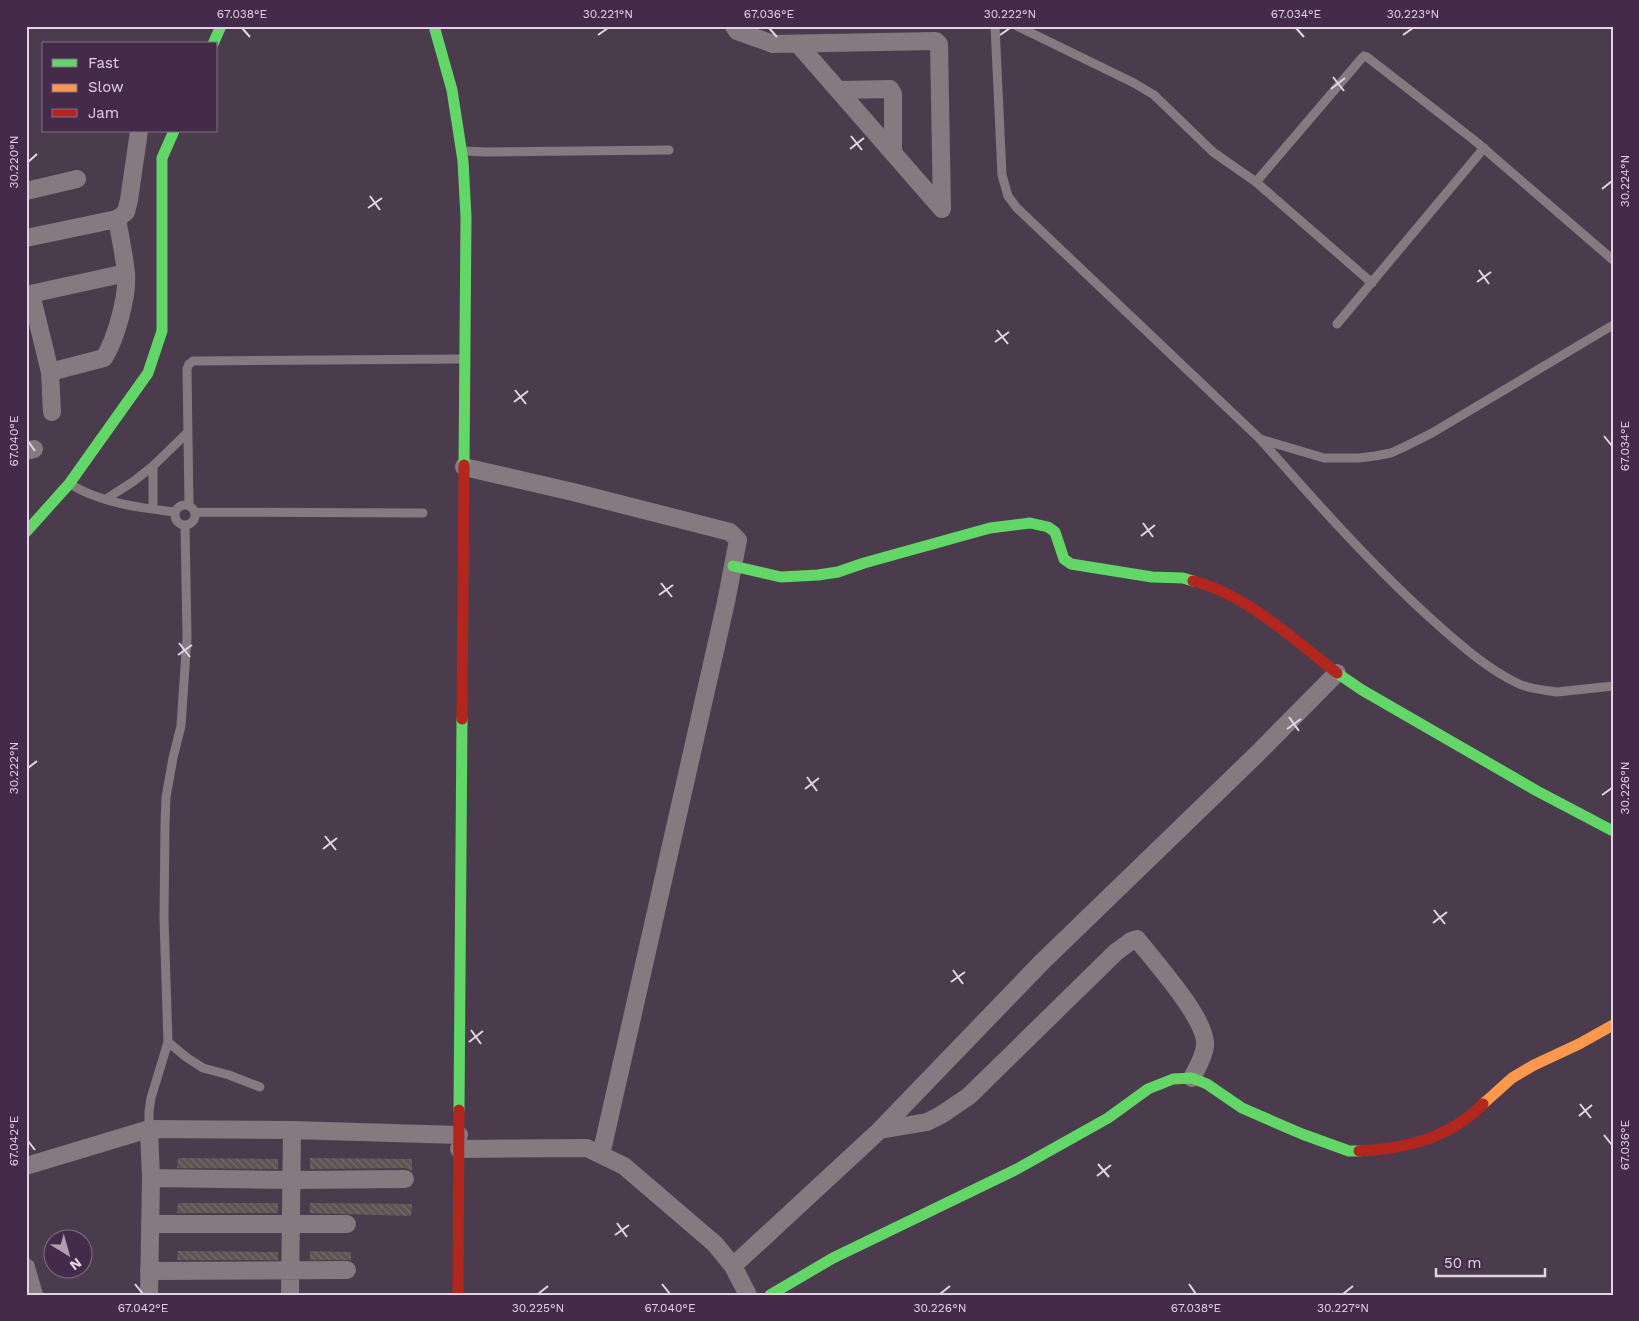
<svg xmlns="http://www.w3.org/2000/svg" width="1639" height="1321" font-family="'Work Sans',sans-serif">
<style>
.building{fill:url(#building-back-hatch)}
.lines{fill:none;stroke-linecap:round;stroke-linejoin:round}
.lane{stroke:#847a7f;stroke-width:9}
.street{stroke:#847a7f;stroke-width:18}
.fast{stroke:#63d668;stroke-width:11}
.slow{stroke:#ff974d;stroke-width:11}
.jam{stroke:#b3261e;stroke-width:11}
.ticks{fill:none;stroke:#e3d3e6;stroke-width:2}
.neatline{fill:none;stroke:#e3d3e6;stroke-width:2}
.ticks-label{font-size:12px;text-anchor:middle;fill:#e3d3e6}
</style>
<defs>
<pattern id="building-back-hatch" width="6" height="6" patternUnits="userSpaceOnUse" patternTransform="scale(1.25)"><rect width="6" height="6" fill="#605453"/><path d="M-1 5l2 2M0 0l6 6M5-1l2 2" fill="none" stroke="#776c6c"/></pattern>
</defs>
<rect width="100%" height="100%" fill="#4a3c4d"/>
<path class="building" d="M178 1158 278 1159V1169L177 1168Z
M310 1158 412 1159V1171L405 1168 310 1169Z
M178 1203H278V1213H177Z
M310 1203 412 1204 411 1216 310 1213Z
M178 1251 278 1252V1260H177Z
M310 1251 351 1252V1260H310Z"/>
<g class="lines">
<path class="lane" d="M995 26 1002 175 1008 196 1017 208 1260 439 1324 458H1359L1375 456 1391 453 1404 447 1432 433 1613 325
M1017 26 1134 83 1154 95 1213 152 1256 182 1372 283
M464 151 486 152 669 150
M1256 182 1361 59 1364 56 1367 57 1474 140 1613 260
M1337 324 1484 148
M1260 439C1314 500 1368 561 1428 616 1456 641 1485 668 1519 684 1530 689 1545 690 1557 692L1613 686
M153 466V509
M70 484C100 503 141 508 175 512
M106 499 134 481 153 466 188 432
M175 515a10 10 0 1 1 20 0a10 10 0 1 1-20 0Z
M189 505 187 369 189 364 193 361 464 359
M196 512 423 513
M168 1042 186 1057 203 1068 229 1075 260 1087
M149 1129V1112L151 1098 168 1042 164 919 165 824 166 797 173 758 181 726 187 637 185 525"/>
<path class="street" d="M734 26 737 31 773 44 936 41 939 44 942 209
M798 44 942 209
M838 90 890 89 893 94V153
M26 191 77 179
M26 238 117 219 126 212 129 200 139 131
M31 294 50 372 52 412
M26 295 126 273
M50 372 104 358C116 339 128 296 126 273 124 255 120 236 117 219
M26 451 34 449
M464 467 573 492 730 532 738 540 726 602 601 1155
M880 1130 1042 962 1257 754 1337 673
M459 1149 587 1148 624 1166 715 1244 733 1266 748 1295
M26 1166 149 1129
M151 1178 292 1180 405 1179
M150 1224H347
M733 1266 880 1130 927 1122 941 1115 969 1096 1116 952 1131 941 1137 939C1153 960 1208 1020 1205 1046 1204 1057 1197 1068 1192 1078
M26 1267 34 1295
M149 1271 347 1270
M149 1295 151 1178 149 1129 292 1130 459 1135
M290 1295 292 1130"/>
<path class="fast" d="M434 26 452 90 463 161 466 217 464 465
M213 44 221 26
M26 532 69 484 148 373 162 331V158L174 131
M733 566 781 577 818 575 838 572 864 563 990 528 1030 523 1048 527 1055 532 1064 559 1071 564 1152 577 1183 578 1193 581
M1337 673 1362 690 1537 791 1613 831
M459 1110 462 719
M770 1295 833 1258 1017 1169 1108 1118 1148 1089 1173 1079 1192 1078 1207 1084 1242 1108 1302 1134 1349 1151H1359"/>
<path class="slow" d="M1483 1104 1512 1078 1534 1065 1579 1044 1613 1025"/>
<path class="jam" d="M1193 581C1244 593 1296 641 1337 673
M462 719 464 465
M1359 1151C1406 1149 1449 1138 1483 1104
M458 1295 459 1110"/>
</g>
<path class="ticks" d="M242 28 250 37M769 28 777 37M1296 28 1304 37M598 35 608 28M1000 35 1010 28M1403 35 1413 28M1333 77 1344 91M1331 89 1345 78M851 136 862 150M850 149 864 138M28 162 37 154M1602 189 1612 181M370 196 380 210M368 208 382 198M1479 270 1489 284M1477 282 1491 272M997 330 1008 344M995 342 1009 332M515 390 526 404M514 402 528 391M1604 436 1612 446M28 441 35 451M1143 523 1153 537M1141 536 1155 525M661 583 672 597M659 595 673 585M179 643 190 657M178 655 192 645M1289 717 1299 731M1287 729 1301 719M28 768 37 761M807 777 817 791M805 789 819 778M1602 795 1612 788M325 836 336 850M323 849 337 838M1434 910 1445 924M1433 923 1447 912M953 970 963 984M951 982 965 972M471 1030 481 1044M469 1042 483 1031M1580 1104 1591 1118M1579 1116 1592 1105M1604 1135 1612 1145M28 1141 35 1150M1098 1164 1109 1177M1097 1176 1111 1165M617 1223 627 1237M615 1235 629 1225M135 1284 143 1294M662 1284 670 1294M1189 1284 1196 1294M538 1294 548 1286M940 1294 950 1286M1343 1294 1353 1286"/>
<rect width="1639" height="1321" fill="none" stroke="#442b49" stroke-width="55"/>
<rect x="42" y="42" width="175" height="90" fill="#442b49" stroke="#846e88"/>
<rect x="52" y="59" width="25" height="8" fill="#63d668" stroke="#846e88"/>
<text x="88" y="68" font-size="15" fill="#e3d3e6">Fast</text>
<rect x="52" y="84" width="25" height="8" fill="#ff974d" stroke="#846e88"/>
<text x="88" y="92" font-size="15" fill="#e3d3e6">Slow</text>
<rect x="52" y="109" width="25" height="8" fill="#b3261e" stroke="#846e88"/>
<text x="88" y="118" font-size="15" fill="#e3d3e6">Jam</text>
<g transform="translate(68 1254) rotate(143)"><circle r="24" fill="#442b49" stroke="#846e88"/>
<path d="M0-4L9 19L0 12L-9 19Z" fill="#ad9eb0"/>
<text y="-8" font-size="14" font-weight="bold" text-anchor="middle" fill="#e3d3e6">N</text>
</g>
<path d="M1436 1268v8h109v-8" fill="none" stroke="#e3d3e6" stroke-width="2.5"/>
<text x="1444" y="1268" font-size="15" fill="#e3d3e6" stroke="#442b49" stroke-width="4" paint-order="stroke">50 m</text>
<rect x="28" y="28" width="1584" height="1266" class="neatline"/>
<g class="ticks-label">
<text x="242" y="18">67.038°E</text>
<text x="608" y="18">30.221°N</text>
<text x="769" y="18">67.036°E</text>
<text x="1010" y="18">30.222°N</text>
<text x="1296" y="18">67.034°E</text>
<text x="1413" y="18">30.223°N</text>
<text transform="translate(14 162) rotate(-90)" y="4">30.220°N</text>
<text transform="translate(1625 181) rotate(-90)" y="4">30.224°N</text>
<text transform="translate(14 441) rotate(-90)" y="4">67.040°E</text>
<text transform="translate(1625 446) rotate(-90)" y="4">67.034°E</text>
<text transform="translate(14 768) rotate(-90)" y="4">30.222°N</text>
<text transform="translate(1625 788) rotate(-90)" y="4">30.226°N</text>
<text transform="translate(14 1141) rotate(-90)" y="4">67.042°E</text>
<text transform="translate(1625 1145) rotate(-90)" y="4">67.036°E</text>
<text x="143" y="1312">67.042°E</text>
<text x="538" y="1312">30.225°N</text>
<text x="670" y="1312">67.040°E</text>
<text x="940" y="1312">30.226°N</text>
<text x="1196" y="1312">67.038°E</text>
<text x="1343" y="1312">30.227°N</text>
</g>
</svg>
